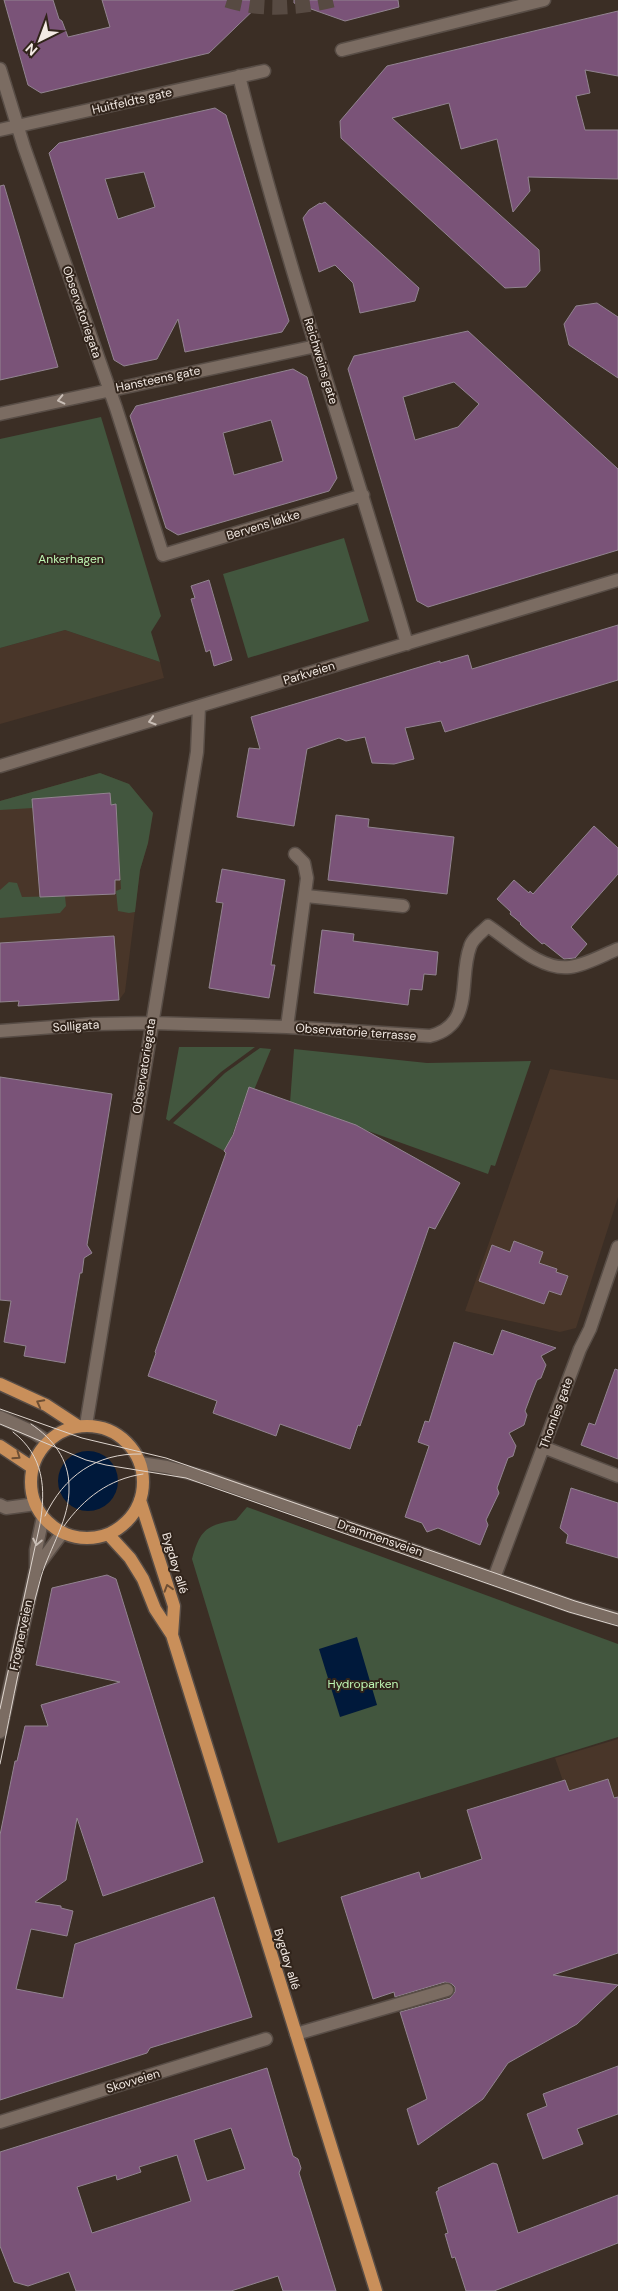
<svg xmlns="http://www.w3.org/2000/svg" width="618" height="2291" font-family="'DM Sans',sans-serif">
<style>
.built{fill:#493629}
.green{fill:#42563e}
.water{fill:#00193b}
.building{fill:#7a5378;stroke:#928490;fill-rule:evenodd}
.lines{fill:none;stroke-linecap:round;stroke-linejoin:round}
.highway-tunnel{stroke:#574a42;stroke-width:15;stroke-dasharray:15 8;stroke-linecap:butt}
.minor-casing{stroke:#584d46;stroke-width:15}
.major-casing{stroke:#584d46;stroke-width:15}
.minor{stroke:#7b6c62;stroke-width:12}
.major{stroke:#c98f5a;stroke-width:12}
.tram{stroke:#ddd4cd;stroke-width:1}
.oneway{stroke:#c9beb6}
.oneway2{stroke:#6e4f34}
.labels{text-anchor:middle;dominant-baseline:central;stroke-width:4;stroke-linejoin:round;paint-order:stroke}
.street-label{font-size:12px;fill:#f3eae4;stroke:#31241b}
.park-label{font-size:12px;fill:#bef6b3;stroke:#31241b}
</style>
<rect width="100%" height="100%" fill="#3b2e25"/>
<path class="built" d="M65 630 160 662 164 678 0 724V648Z
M100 773 129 784 153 813 148 843 140 870 125 992 119 1000 18 1006 19 1001 0 1002V801Z
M550 1069 618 1080V1197L576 1328 560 1332 465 1311Z
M618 1739V1915L583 1837 565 1780 563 1781 555 1758Z"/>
<path class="green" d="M101 417 161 616 151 632 160 662 65 630 0 648V439Z
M344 538 369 621 248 658 223 574Z
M100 773 129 784 153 813 148 843 140 870 135 912 129 913 118 911 116 891 121 889 116 805H111L110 793 33 799V808L0 810V801Z
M9 882 17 883 22 897 65 896 66 906 60 913 0 918V890Z
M179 1047H255L221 1072 169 1121 166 1119Z
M260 1048 271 1049 254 1090 249 1088 226 1152 173 1123 225 1073Z
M294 1049 427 1063 531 1061 495 1166 491 1165 488 1174 290 1103Z
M247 1507 618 1644V1737L278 1843 192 1559C200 1530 206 1525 236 1520Z"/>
<path class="water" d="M58 1481a30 30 0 1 1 60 0a30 30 0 1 1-60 0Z
M357 1637 377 1705 340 1717 319 1649Z"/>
<path class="building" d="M4 0H53L59 19 62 21 68 37 110 27 102 0H264L209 53 41 93 28 85Z
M294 0H398L399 7 345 21 294 3Z
M618 11V76L585 70 590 93 576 96 585 130H618V179L528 177 530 191 513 212 497 139 461 149 449 103 392 118 539 250 540 271 526 287 505 288 341 138 340 121 387 66Z
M215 108 226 115 289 321 282 332 185 352 178 319 157 359 124 366 114 360 49 153 59 143ZM144 172 155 207 118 219 105 179Z
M4 185 58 367 0 380V186Z
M325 202 419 288 415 301 360 313 353 283 335 265 319 272 303 218 309 210 320 203 321 204Z
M597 303 618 317V378L569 345 564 324 576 306Z
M468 331 618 469V550L428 607 417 601 348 369 354 356ZM454 382 479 404 458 427 415 440 403 397Z
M293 369 307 377 337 478 329 491 178 535 166 528 130 416 136 406ZM271 420 283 461 234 475 223 433Z
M209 580 232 660 214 666 210 650 206 652 191 599 195 598 191 586Z
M618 625V680L445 732 441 721 405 728 414 759 394 764 372 763 365 737 346 741 339 738 307 749 294 826 237 817 249 748 260 749 251 717 440 661V663L468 655 472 669Z
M110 793 111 805 116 804 120 880H115V894L40 897 32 799Z
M336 815 369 819 368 827 454 837 447 894 328 880Z
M594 826 618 848V874L571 927 587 944 575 958 564 959 544 943 542 944 520 924 521 923 510 914 511 912 497 899 514 880 529 893 530 891 533 894Z
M222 869 285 880 271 965H275L269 998 209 988 223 903 216 902Z
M322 930 354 934 353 941 438 952 436 975 424 974 422 990 410 989 408 1005 314 993Z
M114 936 119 1000 18 1006 19 1001 0 1002V943Z
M0 1077 112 1094 87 1245 92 1253 84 1258 82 1273H80L65 1363 24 1356 26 1346 4 1342 11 1301 0 1300Z
M249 1087 356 1125 460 1183 435 1229 429 1227 360 1426 358 1425 350 1449 280 1424 276 1436 246 1425 213 1413 217 1401 148 1376 156 1353 155 1352 226 1153 224 1151 233 1135Z
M514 1241 543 1252 539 1263 557 1269 556 1272 568 1276 561 1295 549 1291 544 1304 479 1281 492 1245 510 1252Z
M502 1330 556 1348 541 1356 546 1365 541 1378 537 1380 531 1395 525 1411 527 1415 524 1425 509 1433 516 1446 513 1456 508 1458 497 1488 499 1493 486 1520 488 1525 480 1545 438 1528 427 1532 422 1523 405 1517 429 1446 418 1442 425 1421 429 1422 454 1342 493 1355Z
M615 1369 618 1370V1459L581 1445 589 1423 595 1425Z
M571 1488 618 1503V1558L566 1543 568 1535 560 1528Z
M107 1575 116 1579 203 1862 103 1896 77 1818 66 1880 35 1902 61 1906V1908L73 1911 67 1936 31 1929 16 1989 63 1998 75 1944 214 1897 252 2017 150 2048 147 2053 0 2100V1835L15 1761H17L25 1726H48L41 1705 120 1682 36 1665 52 1588Z
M608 1779 614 1798 618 1797V1953L553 1975 618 1985 577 2024 508 2063 483 2099 418 2145 407 2109 427 2099 400 2012 450 1998 455 1992V1987L452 1984 445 1982 395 1997 394 1992 373 1999 341 1897 419 1872 421 1879 482 1859 467 1810 565 1780 569 1791Z
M618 2066V2114L577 2129 583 2144 543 2159 527 2114 547 2106 543 2094Z
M267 2068 293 2156 298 2159 301 2168 299 2173 336 2291H283L278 2276 231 2291H76L69 2272 28 2286 14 2282 0 2246V2152ZM231 2128 245 2169 207 2181 194 2140ZM177 2155 191 2201 92 2233 77 2187 116 2175 117 2180 141 2172 139 2167Z
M493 2163 497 2164 518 2233 618 2195V2243L494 2291H466L455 2257 452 2258 445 2234 448 2233 436 2192 439 2190 438 2188Z"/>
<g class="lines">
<path class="highway-tunnel" d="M227 0C261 11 299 8 333 0"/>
<defs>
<path id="minor" d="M342 50 544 0
M0 69 24 147 116 408 163 555 363 495
M239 76C287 268 352 455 407 644
M0 130 264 71
M0 414 316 346
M0 766 618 580
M306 896 403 906
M287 1027 307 878 304 863 295 854
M0 1031 94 1024 151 1023 287 1027 430 1036C475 1025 458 979 470 947 472 939 482 932 488 926 511 941 541 971 570 967 586 965 603 955 618 949
M0 1417 33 1432 47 1441
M86 1425 197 752 199 707
M543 1447 618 1476
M140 1463 167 1467 208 1478 571 1606 618 1619
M0 1505 6 1508 36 1504
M36 1568 63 1532
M494 1578 580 1349 590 1329 618 1247
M0 1732 36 1568V1550L43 1517
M296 2034 447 1990
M0 2122 266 2039"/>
<path id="major" d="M0 1384 46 1405 78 1426
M31 1482a56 56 0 1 1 112 0a56 56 0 1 1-112 0Z
M0 1446 33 1468
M140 1500 174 1606 172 1635
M108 1534 130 1558 143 1579 155 1609 172 1635 376 2291"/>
</defs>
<use href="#minor" class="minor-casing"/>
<use href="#major" class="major-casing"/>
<use href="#minor" class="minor"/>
<use href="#major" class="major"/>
<path class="tram" d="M0 1409 82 1438 166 1458 575 1601 618 1614
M0 1424 86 1460 106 1465 186 1478 569 1612 618 1626
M45 1516C64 1476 96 1453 141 1454
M64 1526C84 1498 109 1479 143 1474
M0 1709 40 1524C46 1488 44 1456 13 1432
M0 1764C13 1702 24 1638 41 1577 50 1547 70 1519 69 1487 69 1459 53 1439 31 1424"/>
</g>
<defs><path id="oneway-chevron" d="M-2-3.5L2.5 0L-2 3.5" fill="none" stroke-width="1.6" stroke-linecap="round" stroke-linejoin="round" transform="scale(1.25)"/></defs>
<g class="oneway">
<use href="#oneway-chevron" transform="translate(61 400) rotate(167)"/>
<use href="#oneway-chevron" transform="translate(152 721) rotate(163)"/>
<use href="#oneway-chevron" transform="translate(37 1542) rotate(102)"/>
</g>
<g class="oneway2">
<use href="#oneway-chevron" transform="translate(40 1403) rotate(-152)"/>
<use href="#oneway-chevron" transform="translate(17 1456) rotate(35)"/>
<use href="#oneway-chevron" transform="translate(168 1588) rotate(-107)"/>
</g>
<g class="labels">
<g class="street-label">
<text transform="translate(132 101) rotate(-13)">Huitfeldts gate</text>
<text transform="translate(82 312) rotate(71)">Observatoriegata</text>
<text transform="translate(321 361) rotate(73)">Reichweins gate</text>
<text transform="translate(158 379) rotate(-12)">Hansteens gate</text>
<text transform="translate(263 525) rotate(-17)">Bervens løkke</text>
<text transform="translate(309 673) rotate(-17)">Parkveien</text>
<text transform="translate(76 1026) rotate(-4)">Solligata</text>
<text transform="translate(356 1032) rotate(4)">Observatorie terrasse</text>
<text transform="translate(144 1066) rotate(-81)">Observatoriegata</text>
<text transform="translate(556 1413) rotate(-70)">Thomles gate</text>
<text transform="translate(380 1538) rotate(19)">Drammensveien</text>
<text transform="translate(175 1563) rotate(73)">Bygdøy allé</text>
<text transform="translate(21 1635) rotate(-78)">Frognerveien</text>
<text transform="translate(287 1959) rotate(73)">Bygdøy allé</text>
<text transform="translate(133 2081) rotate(-17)">Skovveien</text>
</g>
<g class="park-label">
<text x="71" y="559">Ankerhagen</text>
<text x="363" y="1684">Hydroparken</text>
</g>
</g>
<g transform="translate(40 40) rotate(222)" stroke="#31241b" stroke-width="4" paint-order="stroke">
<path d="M0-4L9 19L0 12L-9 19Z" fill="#f3eae4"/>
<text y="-8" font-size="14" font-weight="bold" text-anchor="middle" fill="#f3eae4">N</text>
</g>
</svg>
